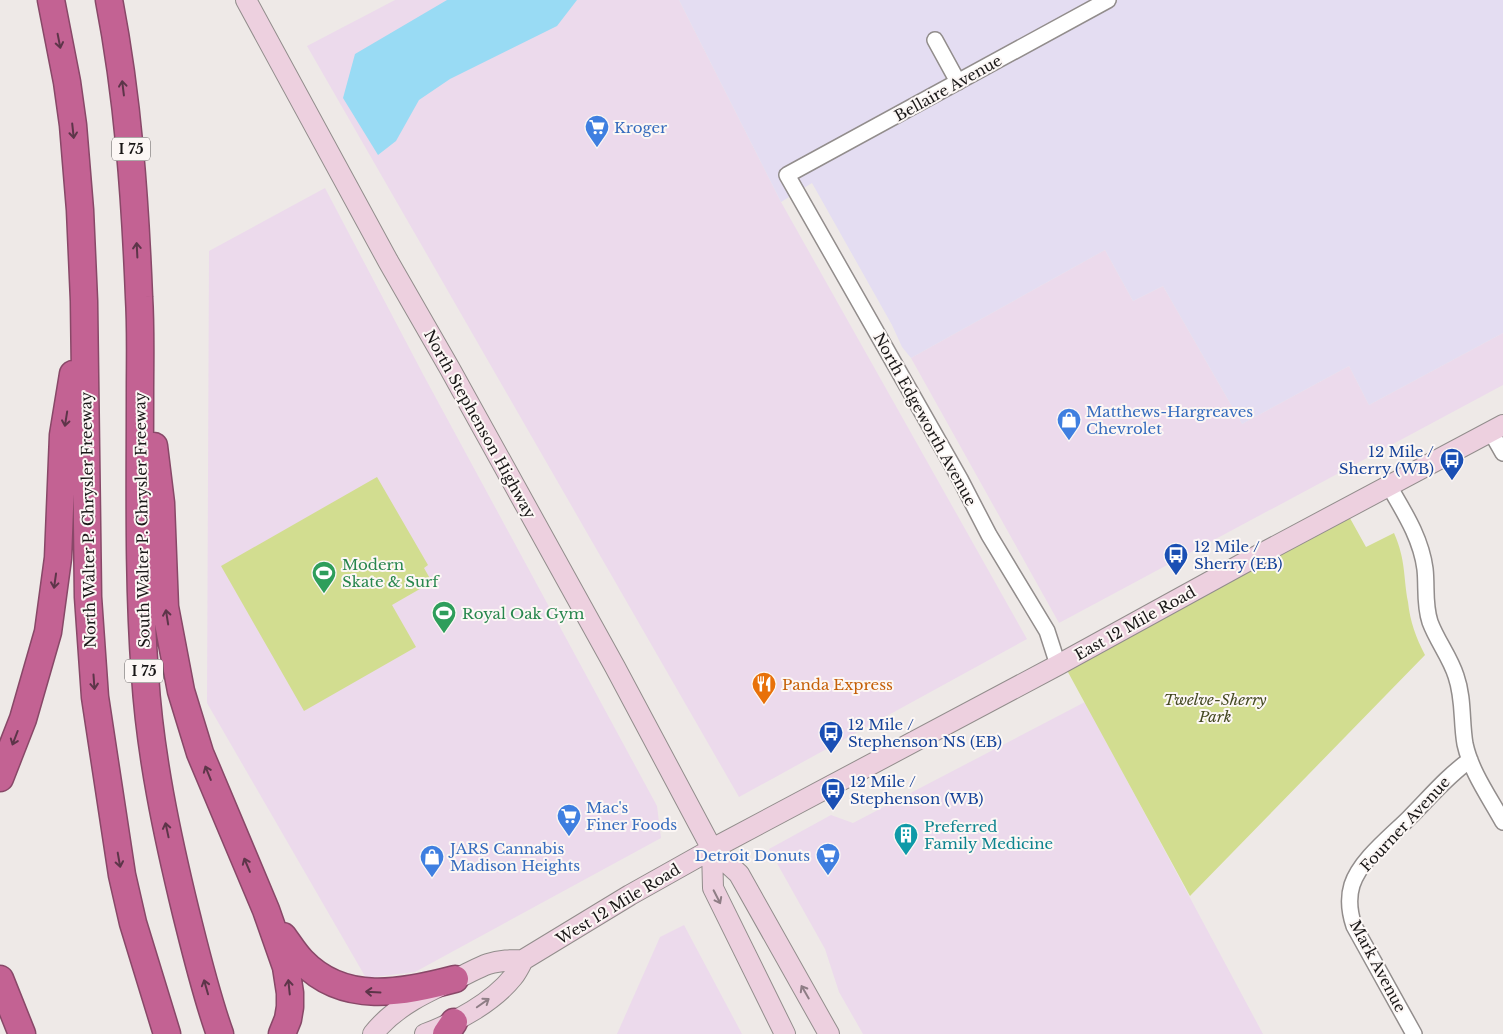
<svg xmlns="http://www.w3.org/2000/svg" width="1503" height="1034" font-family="'Libre Baskerville',serif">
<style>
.commercial{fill:#ecdaec}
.industrial{fill:#e4ddf2}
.green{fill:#d2dd90}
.water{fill:#99dbf4}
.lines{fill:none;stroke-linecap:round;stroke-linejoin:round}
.street-casing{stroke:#928d8c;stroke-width:18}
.secondary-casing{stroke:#928d8c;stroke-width:22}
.highway-casing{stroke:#884868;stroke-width:29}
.street{stroke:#fff;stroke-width:15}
.secondary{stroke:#edd0df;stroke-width:20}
.highway{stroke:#c36293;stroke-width:26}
.oneway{stroke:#5d3549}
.oneway2{stroke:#8e7d85}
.labels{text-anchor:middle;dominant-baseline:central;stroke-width:4;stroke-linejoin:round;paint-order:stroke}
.shield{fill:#fcf7f5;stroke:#5d5a5a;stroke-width:1}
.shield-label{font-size:14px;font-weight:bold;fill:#191717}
.street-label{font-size:15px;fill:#191717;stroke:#fcf7f5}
.shop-label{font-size:15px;fill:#366cbe;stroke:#fcf7f5;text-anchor:start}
.transit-label{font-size:15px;fill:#164399;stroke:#fcf7f5;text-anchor:start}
.leisure-label{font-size:15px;fill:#27864d;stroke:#fcf7f5;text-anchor:start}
.food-label{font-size:15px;fill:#c56008;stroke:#fcf7f5;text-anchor:start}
.park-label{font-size:15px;font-style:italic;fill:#444921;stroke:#fcf7f5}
.culture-label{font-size:15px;fill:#0d838f;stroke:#fcf7f5;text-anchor:start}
</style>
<rect width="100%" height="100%" fill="#eee9e7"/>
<path class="commercial" d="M395 0H679L781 202 1027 639 739 797 307 46Z
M325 188 424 376 657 806 661 838 415 972 366 978 207 703 209 251Z
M1105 250 1133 301 1163 286 1242 424 1349 366 1369 405 1503 333V385L1059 623 911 358Z
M1085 702 1263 1034H863L839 992 825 949 769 849 831 815 853 823Z
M684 925 742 1034H617L660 937Z"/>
<path class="industrial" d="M679 0H1503V333L1369 405 1349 366 1242 424 1163 286 1133 301 1105 250 911 358 902 347 892 325 812 183 781 202Z"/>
<path class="green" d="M377 477 428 565 424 568 432 582 392 605 416 647 304 711 221 566Z
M1346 511 1366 547 1394 533C1406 561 1403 574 1408 602 1410 621 1416 638 1425 655L1190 896 1063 663Z"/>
<path class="water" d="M447 0H577L557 26 450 79 419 100 396 141 378 155 343 98 355 54Z"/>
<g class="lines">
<defs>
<path id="street" d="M935 40 958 82
M1491 432 1503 453
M1389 486C1404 512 1421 538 1425 569 1427 587 1424 604 1430 622 1437 641 1450 657 1456 676 1464 699 1461 721 1465 744 1471 772 1490 798 1503 822
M1058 665 1047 631 989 535 960 479 787 175 1108 0
M1414 1034 1354 926C1350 914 1348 898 1352 885 1360 860 1391 836 1409 818 1429 798 1447 776 1470 760"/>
<path id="secondary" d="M246 0 388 261 450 369 615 667 712 849 739 874 829 1034
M712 849 713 888 785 1034
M373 1034C395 1006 428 991 460 977 469 973 479 967 488 964 500 960 511 960 523 960L630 895 712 849 1058 665 1242 564 1503 425
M425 1034C455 1023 493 1002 513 977 517 972 520 966 523 960"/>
<path id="highway" d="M51 0 67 82 73 125 80 210 84 301 88 597 95 697 122 875 133 923 167 1034
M109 0C128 98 135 197 139 297 141 329 140 360 140 392 140 486 138 581 145 675 150 755 167 835 186 913 196 953 206 995 220 1034
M154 446 161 503 165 607 181 691 200 753 266 910 286 967 290 993V1007L288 1019 282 1034
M0 778 23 719 48 632 58 558 63 435 73 374
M283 936C289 944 295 954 302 961 344 1005 402 993 455 979
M0 979 22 1034
M446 1034 454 1022"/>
</defs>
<use href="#street" class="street-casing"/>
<use href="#secondary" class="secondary-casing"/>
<use href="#highway" class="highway-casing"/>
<use href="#street" class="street"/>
<use href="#secondary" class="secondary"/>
<use href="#highway" class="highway"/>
</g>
<defs><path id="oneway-shaft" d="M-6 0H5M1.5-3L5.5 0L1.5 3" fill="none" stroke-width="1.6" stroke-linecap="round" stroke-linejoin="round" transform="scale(1.25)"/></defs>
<g class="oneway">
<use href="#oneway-shaft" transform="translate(59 41) rotate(79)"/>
<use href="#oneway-shaft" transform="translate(123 88) rotate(-97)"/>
<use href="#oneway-shaft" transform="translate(73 131) rotate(84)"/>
<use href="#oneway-shaft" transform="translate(137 250) rotate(-93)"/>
<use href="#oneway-shaft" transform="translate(66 419) rotate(99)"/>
<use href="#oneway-shaft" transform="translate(55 581) rotate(98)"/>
<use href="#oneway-shaft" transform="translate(167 617) rotate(-99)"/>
<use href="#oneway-shaft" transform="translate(94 682) rotate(86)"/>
<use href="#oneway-shaft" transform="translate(15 738) rotate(111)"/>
<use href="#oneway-shaft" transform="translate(208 773) rotate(-112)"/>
<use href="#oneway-shaft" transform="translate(167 830) rotate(-102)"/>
<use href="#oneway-shaft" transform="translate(119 860) rotate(80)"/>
<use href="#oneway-shaft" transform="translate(247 865) rotate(-113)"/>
<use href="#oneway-shaft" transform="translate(206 987) rotate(-106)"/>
<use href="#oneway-shaft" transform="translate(289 987) rotate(-96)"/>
<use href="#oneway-shaft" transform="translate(373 992) rotate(-177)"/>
</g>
<g class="oneway2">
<use href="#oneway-shaft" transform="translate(717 897) rotate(63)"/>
<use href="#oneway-shaft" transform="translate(805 992) rotate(-120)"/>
<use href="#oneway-shaft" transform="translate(483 1003) rotate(-35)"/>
</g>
<defs>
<symbol id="supermarket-pin" viewBox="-11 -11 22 30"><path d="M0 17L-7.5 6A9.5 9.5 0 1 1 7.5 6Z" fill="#3f7fe0" stroke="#fcf7f5"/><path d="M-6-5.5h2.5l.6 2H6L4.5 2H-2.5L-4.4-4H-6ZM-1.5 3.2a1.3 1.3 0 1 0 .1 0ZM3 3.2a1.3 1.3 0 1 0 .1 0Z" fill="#fff"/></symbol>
<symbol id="shop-pin" viewBox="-11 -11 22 30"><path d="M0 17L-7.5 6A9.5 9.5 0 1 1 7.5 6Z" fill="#3f7fe0" stroke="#fcf7f5"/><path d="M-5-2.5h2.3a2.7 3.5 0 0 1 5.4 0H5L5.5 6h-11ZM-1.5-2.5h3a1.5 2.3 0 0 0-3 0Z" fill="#fff"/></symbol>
<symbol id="bus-pin" viewBox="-11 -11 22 30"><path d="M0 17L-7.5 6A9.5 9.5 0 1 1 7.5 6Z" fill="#1a4fb4" stroke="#fcf7f5"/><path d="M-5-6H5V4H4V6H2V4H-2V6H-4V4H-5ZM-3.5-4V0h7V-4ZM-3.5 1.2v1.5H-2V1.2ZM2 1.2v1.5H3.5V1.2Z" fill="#fff"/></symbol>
<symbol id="stadium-pin" viewBox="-11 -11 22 30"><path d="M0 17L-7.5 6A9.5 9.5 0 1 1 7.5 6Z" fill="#2e9e5b" stroke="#fcf7f5"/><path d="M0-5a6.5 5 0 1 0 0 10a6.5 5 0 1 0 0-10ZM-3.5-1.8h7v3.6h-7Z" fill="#fff"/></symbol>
<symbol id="restaurant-pin" viewBox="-11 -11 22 30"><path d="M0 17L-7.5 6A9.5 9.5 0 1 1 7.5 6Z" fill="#e8710a" stroke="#fcf7f5"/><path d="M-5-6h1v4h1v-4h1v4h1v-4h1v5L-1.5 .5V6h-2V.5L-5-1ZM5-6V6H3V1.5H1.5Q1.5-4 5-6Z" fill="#fff"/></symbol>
<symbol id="building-pin" viewBox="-11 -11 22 30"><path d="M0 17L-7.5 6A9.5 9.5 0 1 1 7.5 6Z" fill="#0f9aa8" stroke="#fcf7f5"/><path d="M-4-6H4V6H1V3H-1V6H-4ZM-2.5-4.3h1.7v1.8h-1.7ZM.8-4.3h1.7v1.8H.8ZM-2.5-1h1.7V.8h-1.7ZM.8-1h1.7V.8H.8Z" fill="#fff"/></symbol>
</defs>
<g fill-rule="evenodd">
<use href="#supermarket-pin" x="583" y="113" width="28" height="38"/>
<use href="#shop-pin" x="1055" y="406" width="28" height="38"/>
<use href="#bus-pin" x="1438" y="446" width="28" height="38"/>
<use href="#bus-pin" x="1162" y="541" width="28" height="38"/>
<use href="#stadium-pin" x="310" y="559" width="28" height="38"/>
<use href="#stadium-pin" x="430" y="599" width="28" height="38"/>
<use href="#restaurant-pin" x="750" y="670" width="28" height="38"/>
<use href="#bus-pin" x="817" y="719" width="28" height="38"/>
<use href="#bus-pin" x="819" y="776" width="28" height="38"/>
<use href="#supermarket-pin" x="555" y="802" width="28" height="38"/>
<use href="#building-pin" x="892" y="821" width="28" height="38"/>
<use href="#supermarket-pin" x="814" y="841" width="28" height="38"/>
<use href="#shop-pin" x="418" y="843" width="28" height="38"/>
</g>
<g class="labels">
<g class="shield">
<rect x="112" y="137.5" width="38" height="23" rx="4"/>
<rect x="125" y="659.5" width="38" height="23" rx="4"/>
</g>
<g class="shield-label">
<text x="131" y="149">I 75</text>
<text x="144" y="671">I 75</text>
</g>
<g class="street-label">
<text transform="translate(948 88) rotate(-29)">Bellaire Avenue</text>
<text transform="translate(925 419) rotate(61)">North Edgeworth Avenue</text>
<text transform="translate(480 424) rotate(61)">North Stephenson Highway</text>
<text transform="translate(88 520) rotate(-91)">North Walter P. Chrysler Freeway</text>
<text transform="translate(142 520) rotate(-91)">South Walter P. Chrysler Freeway</text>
<text transform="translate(1135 623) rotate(-29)">East 12 Mile Road</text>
<text transform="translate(1405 824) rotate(-47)">Fourner Avenue</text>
<text transform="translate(618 904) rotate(-31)">West 12 Mile Road</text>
<text transform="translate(1378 966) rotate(62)">Mark Avenue</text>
</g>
<g class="shop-label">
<text x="614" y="127">Kroger</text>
<text x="1086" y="411">Matthews-Hargreaves<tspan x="1086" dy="17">Chevrolet</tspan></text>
<text x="586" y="807">Mac's<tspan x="586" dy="17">Finer Foods</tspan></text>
<text x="450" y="848">JARS Cannabis<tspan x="450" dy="17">Madison Heights</tspan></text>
<text x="810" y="855" text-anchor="end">Detroit Donuts</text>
</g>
<g class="transit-label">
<text x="1434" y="451" text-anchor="end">12 Mile /<tspan x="1434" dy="17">Sherry (WB)</tspan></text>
<text x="1194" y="546">12 Mile /<tspan x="1194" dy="17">Sherry (EB)</tspan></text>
<text x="848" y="724">12 Mile /<tspan x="848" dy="17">Stephenson NS (EB)</tspan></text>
<text x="850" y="781">12 Mile /<tspan x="850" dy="17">Stephenson (WB)</tspan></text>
</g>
<g class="leisure-label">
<text x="342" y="564">Modern<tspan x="342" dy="17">Skate &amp; Surf</tspan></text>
<text x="462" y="613">Royal Oak Gym</text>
</g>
<g class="food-label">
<text x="782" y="684">Panda Express</text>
</g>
<g class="park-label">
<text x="1215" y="699">Twelve-Sherry<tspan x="1215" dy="17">Park</tspan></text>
</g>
<g class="culture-label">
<text x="924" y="826">Preferred<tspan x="924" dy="17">Family Medicine</tspan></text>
</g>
</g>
</svg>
